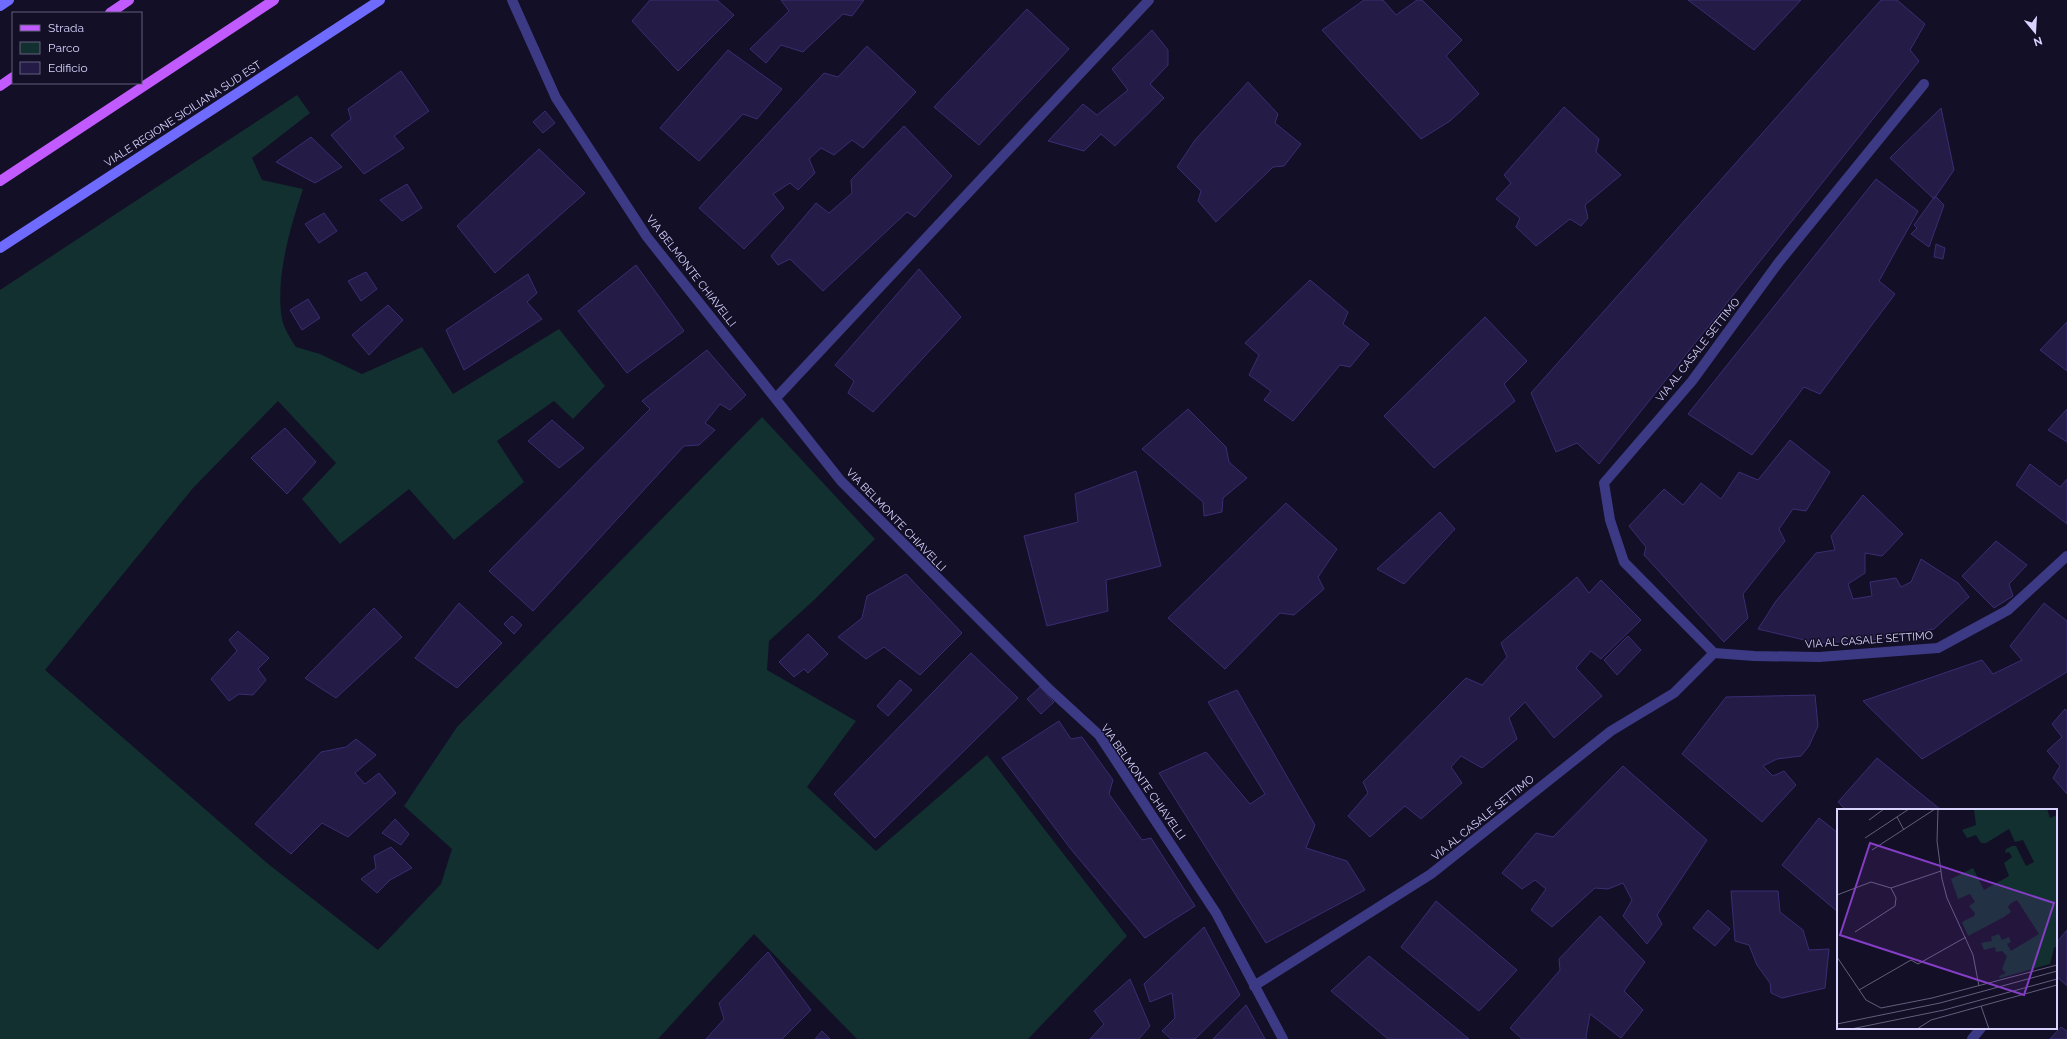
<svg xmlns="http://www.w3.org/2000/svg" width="2067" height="1039" font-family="Raleway,sans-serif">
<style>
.green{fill:#12302f}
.building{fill:#241b47;stroke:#3b2d73}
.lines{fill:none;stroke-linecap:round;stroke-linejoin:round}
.street{stroke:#3d3a85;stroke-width:10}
.secondary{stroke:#6f6bff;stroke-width:10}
.primary{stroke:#c25bff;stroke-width:10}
.labels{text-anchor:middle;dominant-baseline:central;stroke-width:3;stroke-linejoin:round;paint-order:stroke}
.street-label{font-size:11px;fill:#d9d4ff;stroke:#130f26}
.inset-road{fill:none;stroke:#625e7d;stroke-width:1}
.view{fill:#843dc5;fill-opacity:0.15;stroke:#843dc5;stroke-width:2}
.inset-edge{fill:none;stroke:#d9d4ff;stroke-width:2}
</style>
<rect width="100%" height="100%" fill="#130f26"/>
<path class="green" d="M297 95 310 113 252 158 262 180 303 189C290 228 275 279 282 319 284 329 291 339 296 347L320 354 362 374 422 347 453 394 559 329 605 386 573 419 554 401 497 441 524 482 454 540 409 489 340 544 302 499 336 463 278 401 193 488 45 670 267 863 378 950 441 884 452 849 404 806 457 727 762 417 875 539 813 601 769 641 767 670 856 721 807 787 876 851 987 755 1127 936 1028 1039H857L754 934 658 1039H0V290Z"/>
<path class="building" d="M650 0H717L734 15 678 71 632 21Z
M781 0H864L852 16 843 14 803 52 781 45 766 63 750 49 789 11Z
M1364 0H1383L1396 15 1417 0H1422L1462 40 1446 56 1479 94 1450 121 1421 139 1322 30Z
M1688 0H1801L1754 50Z
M1881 0H1897L1925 24 1910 50 1919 61 1599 464 1577 443 1556 452 1531 393Z
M1027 9 1069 49 979 145 934 107Z
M1152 30 1168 50V65L1150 84 1164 98 1115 146 1101 134 1084 151 1048 141 1083 104 1097 115 1128 90 1112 69Z
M867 46 916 92 863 148 852 140 834 155 821 148 809 159 815 173 798 190 790 183 773 194 784 208 744 249 699 208 824 73 838 77Z
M728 50 782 89 757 119 743 114 699 161 660 128Z
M401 71 429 111 394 136 404 148 364 174 331 135 351 119 348 109Z
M1248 82 1278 114 1275 123 1301 144 1284 166 1273 167 1216 222 1198 201 1201 191 1177 167 1195 140Z
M1564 107 1599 139 1596 152 1621 175 1585 205 1588 218 1581 226 1570 219 1536 246 1516 227 1520 218 1496 199 1511 183 1504 175Z
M1941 108 1954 170 1934 199 1890 158Z
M545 111 555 123 543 133 533 122Z
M904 126 952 176 915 217 907 212 823 291 790 259 778 265 771 256 816 203 829 213 852 193 851 180Z
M311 137 342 167 315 183 276 162Z
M539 149 585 193 495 273 457 226Z
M1876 179 1918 211 1879 281 1895 294 1820 394 1804 387 1752 455 1688 414Z
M407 184 422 208 402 221 380 200Z
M1935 196 1944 205 1929 247 1911 234 1917 228 1914 225Z
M324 213 337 231 319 243 305 224Z
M1936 244 1945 248 1943 259 1934 257Z
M636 265 684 331 627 373 578 311Z
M919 269 961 317 873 412 848 393 854 381 835 365Z
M366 272 377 289 361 301 348 281Z
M528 274 537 293 527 302 542 319 464 370 446 330Z
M1310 280 1348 312 1343 324 1369 344 1350 367 1340 365 1293 421 1264 400 1271 391 1249 375 1259 355 1245 343Z
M308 299 320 318 302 330 290 310Z
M388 305 403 320 369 355 352 335Z
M1485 317 1527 361 1504 384 1515 401 1434 468 1384 416Z
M2067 322V371L2040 350Z
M707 350 746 395 730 410 720 404 705 423 715 430 699 445 684 446 533 611 489 571 650 409 642 401Z
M1188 409 1226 447 1229 462 1247 478 1223 498 1222 512 1204 516 1203 502 1142 449Z
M2067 409V442L2048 430Z
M552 420 584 448 559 468 528 441Z
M285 428 316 462 287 494 251 458Z
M1790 440 1830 472 1806 511 1793 509 1779 529 1785 541 1743 594 1748 618 1724 642 1644 555 1646 547 1629 526 1664 489 1683 505 1701 483 1721 499 1739 472 1758 480Z
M2030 464 2060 487 2067 479V524L2016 485Z
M1136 471 1161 566 1106 580 1108 611 1047 626 1024 536 1078 522 1075 494Z
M1863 495 1903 534 1882 556 1865 553V573L1848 584 1853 599 1872 596 1870 582 1896 578 1901 587 1911 582 1921 559 1958 583 1969 597 1934 629 1873 640 1817 643 1758 629 1776 601 1816 553 1835 550 1831 536Z
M1286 503 1337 549 1318 577 1324 589 1294 615 1280 613 1225 669 1168 618Z
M1440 512 1455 529 1404 584 1377 569Z
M1996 541 2027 565 2009 584 2013 596 1994 608 1962 576Z
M906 574 962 633 920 675 884 647 866 659 838 637 862 618 867 596Z
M1577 577 1589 593 1601 580 1641 620 1601 659 1591 651 1576 668 1602 696 1554 738 1525 702 1509 718 1517 739 1482 768 1461 756 1451 767 1462 783 1421 819 1405 806 1370 837 1348 816 1368 793 1363 782 1466 678 1482 685 1507 657 1501 643Z
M459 603 502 643 457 688 415 658Z
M2044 603 2067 621V672L1922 759 1863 701 1982 660 1993 674 2022 660 2010 646Z
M374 608 402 637 336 698 305 678Z
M512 616 522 625 514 634 504 624Z
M238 631 269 658 258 669 266 680 253 695 239 694 229 701 211 679 237 651 229 640Z
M808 634 828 654 808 673 804 669 794 677 779 662Z
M1628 636 1641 650 1617 675 1604 660Z
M971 653 1018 698 875 838 834 794Z
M900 680 912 690 888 716 877 706Z
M1040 687 1054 702 1041 714 1027 699Z
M1237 690 1315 825 1306 848 1347 861 1365 890 1266 943 1159 773 1206 752 1250 804 1265 794 1208 702Z
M1815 695 1818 726 1809 746 1801 756 1777 759 1763 766 1773 776 1784 771 1796 785 1762 822 1682 754 1726 697Z
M2065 709 2067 711V794L2053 778 2060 766 2047 751 2062 737 2052 724Z
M1059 721 1071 739 1082 737 1113 780 1109 794 1142 840 1151 838 1195 906 1145 938 1070 848 1002 758Z
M356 739 376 755 355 773 365 784 379 773 396 793 348 837 322 823 291 854 255 824 321 752 346 747Z
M1877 758 1941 810H1846L1838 802Z
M1623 766 1707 840 1657 915 1662 924 1647 944 1623 916 1632 900 1623 883 1608 889 1595 888 1552 927 1531 910 1546 889 1535 880 1522 889 1502 873 1536 833 1553 837Z
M1819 818 1838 833V912L1782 865Z
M395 819 409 834 401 845 382 833Z
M391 847 412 868 390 880 377 893 361 879 376 868 374 856Z
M1731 891H1778L1780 912 1803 930 1809 950 1829 949 1825 988 1782 998 1771 993 1770 983 1757 965 1749 945 1735 941Z
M1436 901 1517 970 1479 1011 1401 947Z
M1708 910 1730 929 1715 946 1693 928Z
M1600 916 1645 962 1624 991 1643 1010 1621 1038 1590 1014 1586 1037 1587 1039H1522L1510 1028 1560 970 1559 959Z
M1204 927 1240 995 1195 1039H1171L1162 1031 1175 1018 1172 993 1150 1002 1144 984Z
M2067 930V986L2056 976V943Z
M768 952 811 1010 782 1039H706L724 1019 719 1003Z
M1369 956 1469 1039H1388L1331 991Z
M1130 979 1150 1026 1139 1039H1090L1104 1024 1094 1011Z
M1246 1005 1265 1039H1213Z
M2061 1027 2067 1031V1039H2050Z
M822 1031 830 1039H815Z"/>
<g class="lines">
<path class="street" d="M512 0 556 98 647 237 841 481 1050 690 1099 735 1216 913 1283 1039
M1924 84 1779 262 1692 381 1604 483 1610 520 1624 562 1714 653 1754 656 1819 657 1938 648 2008 610 2067 556
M776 398 1149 0
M1254 986 1431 874 1611 731 1674 693 1714 653
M1972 1039 1981 1028"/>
<path class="secondary" d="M0 6 9 0
M0 248 380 0"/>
<path class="primary" d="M110 13 129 0
M0 86 13 77
M0 181 274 0"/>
</g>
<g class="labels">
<g class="street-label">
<text transform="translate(183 114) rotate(-33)">VIALE REGIONE SICILIANA SUD EST</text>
<text transform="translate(691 271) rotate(52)">VIA BELMONTE CHIAVELLI</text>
<text transform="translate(1698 350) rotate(-52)">VIA AL CASALE SETTIMO</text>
<text transform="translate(896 520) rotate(46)">VIA BELMONTE CHIAVELLI</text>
<text transform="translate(1869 640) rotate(-4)">VIA AL CASALE SETTIMO</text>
<text transform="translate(1143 782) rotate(55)">VIA BELMONTE CHIAVELLI</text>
<text transform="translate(1483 818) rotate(-39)">VIA AL CASALE SETTIMO</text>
</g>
</g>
<g transform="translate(1837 809)">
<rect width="220" height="220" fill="#130f26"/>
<path d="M137 0H210L213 9 220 6V137L217 139 213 155 163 169 162 167 169 164 165 160 170 147 165 142 159 143 158 138 147 141 144 134 155 132 154 128 162 125 165 131 172 128 174 133 170 135 174 142 202 125 180 91 173 95 171 98 174 103 167 108 131 127 125 113 137 107 138 104 132 97 138 93 133 85 121 90 114 70 136 59 147 81 172 67 167 54 175 48 172 43 168 44 169 40 175 37H179L189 57 197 53 186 31 178 33 172 20 149 34H144L139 26 130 29 125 21 139 16Z" fill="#12302f"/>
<path class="inset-road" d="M101 0 100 32 105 70 110 89 136 146 142 177M60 8 67 21M32 11 47 0M28 29 72 0M35 41 98 0M54 79 104 62M0 86 34 73 54 79 59 89 58 97 18 123M0 148 29 191 44 199 95 189 220 156M22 181 74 151 81 155 129 128M144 197 152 220M0 215 103 194 220 162M14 220 107 201 220 170M80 220 94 211 220 176"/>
<path class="view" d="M33 34 217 94 187 186 3 126Z"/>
<rect width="220" height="220" class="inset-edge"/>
</g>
<rect x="12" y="12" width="130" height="72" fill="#130f26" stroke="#625e7d"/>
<rect x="20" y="25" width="20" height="6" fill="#c25bff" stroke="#625e7d"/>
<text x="48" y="32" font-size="12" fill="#d9d4ff">Strada</text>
<rect x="20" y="42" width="20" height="12" fill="#12302f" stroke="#625e7d"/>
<text x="48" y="52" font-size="12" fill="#d9d4ff">Parco</text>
<rect x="20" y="62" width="20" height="12" fill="#241b47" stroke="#625e7d"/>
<text x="48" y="72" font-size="12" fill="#d9d4ff">Edificio</text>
<g transform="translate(2035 32) rotate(162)" stroke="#130f26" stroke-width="3" paint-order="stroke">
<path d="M0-3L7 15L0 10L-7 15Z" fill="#d9d4ff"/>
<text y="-6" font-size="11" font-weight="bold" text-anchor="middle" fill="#d9d4ff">N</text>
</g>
</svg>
